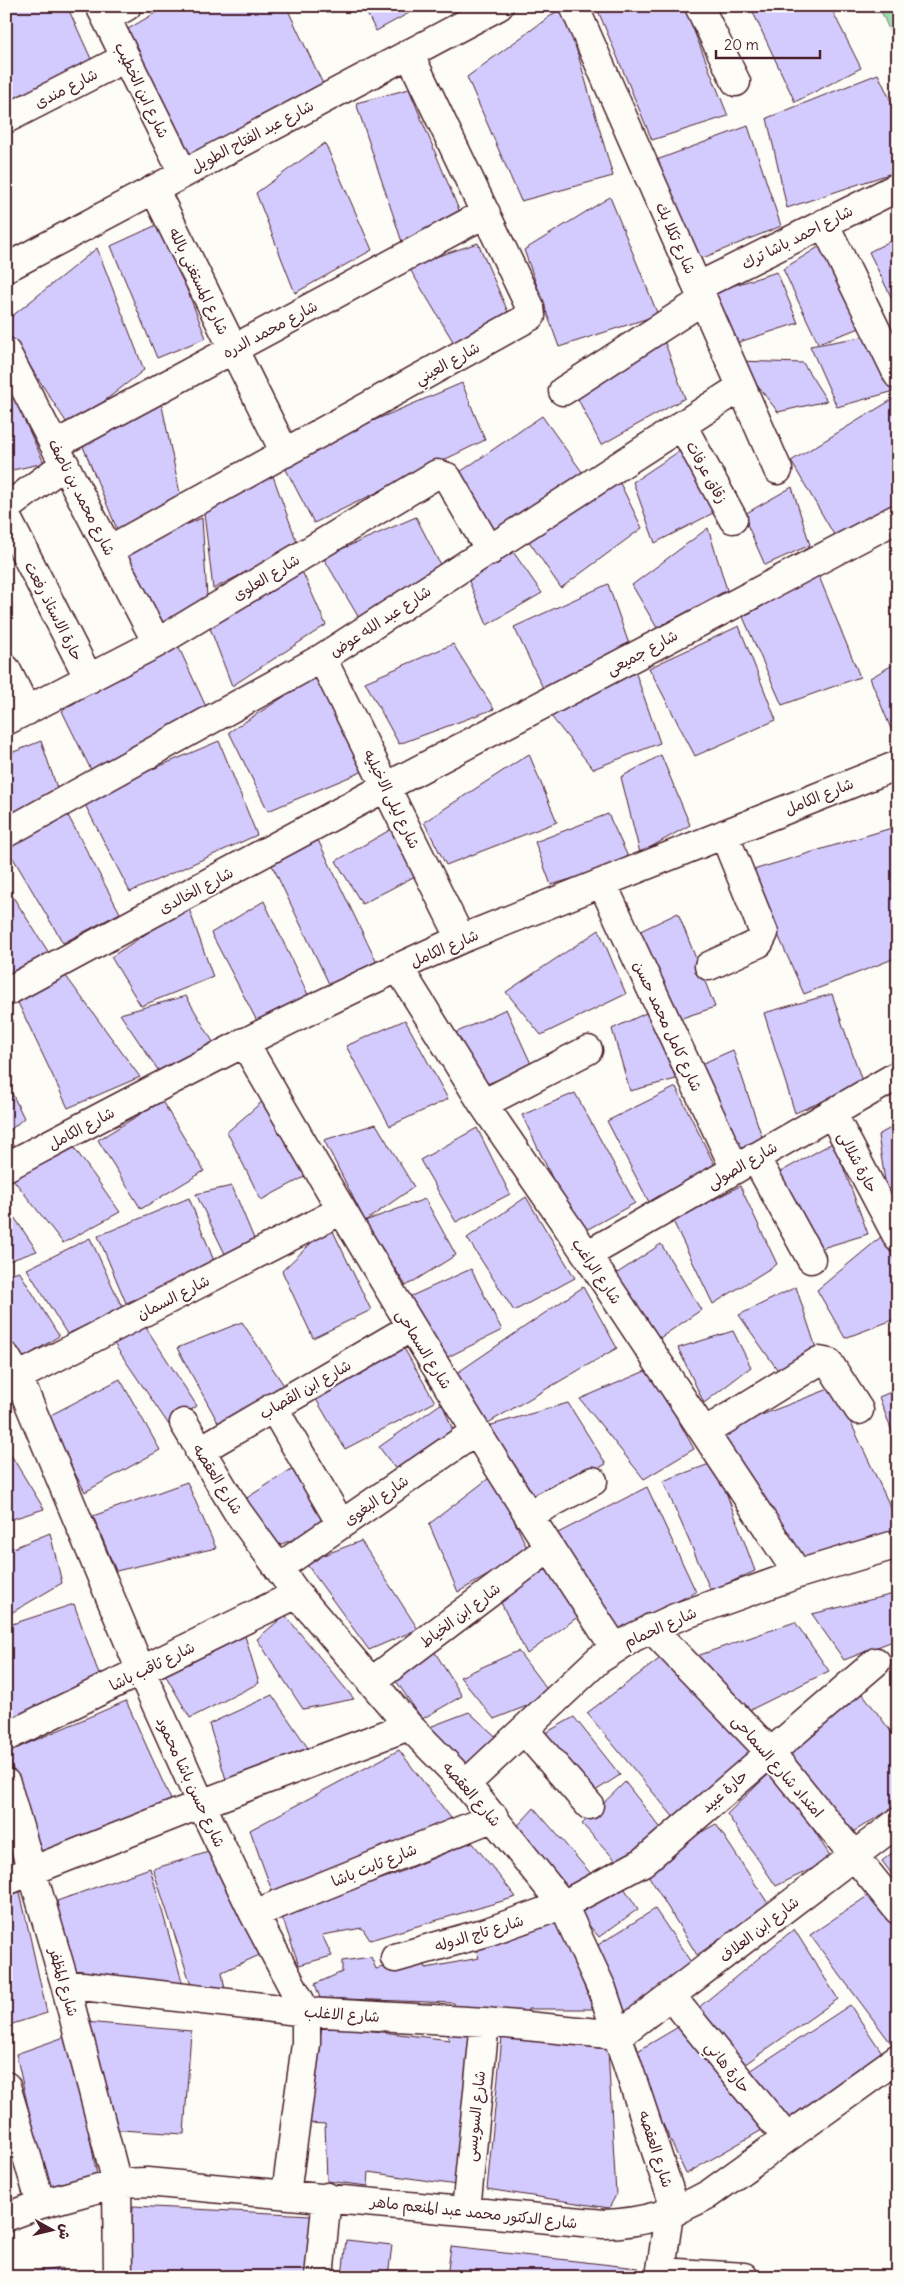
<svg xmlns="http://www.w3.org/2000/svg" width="904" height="2283" font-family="Delius,'Playpen Sans Arabic',sans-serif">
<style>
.green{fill:#9be0ac;stroke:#72806c}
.building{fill:#d3cbfd;stroke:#4a1f2b}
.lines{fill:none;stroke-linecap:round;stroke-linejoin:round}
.street-casing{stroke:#4a1f2b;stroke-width:31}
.street{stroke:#fdfcf7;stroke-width:28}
.labels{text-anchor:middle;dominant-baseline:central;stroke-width:4;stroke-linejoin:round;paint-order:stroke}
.street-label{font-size:15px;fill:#4a1f2b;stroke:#fdfcf7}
</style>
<rect width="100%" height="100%" fill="#fdfcf7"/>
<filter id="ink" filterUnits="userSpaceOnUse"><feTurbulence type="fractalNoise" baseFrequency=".02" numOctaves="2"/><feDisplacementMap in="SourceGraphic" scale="10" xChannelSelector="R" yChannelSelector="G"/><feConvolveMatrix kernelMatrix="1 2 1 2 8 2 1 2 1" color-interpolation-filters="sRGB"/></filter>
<g filter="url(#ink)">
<path class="green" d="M879 6H898V51Z"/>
<path class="building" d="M6 6H67L92 61 6 103Z
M167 6H286L323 84 190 156 128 29Z
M363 6H422L376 31Z
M564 6 613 176 521 201 467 77Z
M596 6H684L728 116 652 140Z
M750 6H830L861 68 795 102Z
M878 74 898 116V171L787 208 767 118Z
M409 89 461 215 403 245 356 103Z
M748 126 781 226 693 262 654 161Z
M325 143 372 250 295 293 256 193Z
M610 197 658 315 559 347 524 250Z
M161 223 206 338 157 358 111 246Z
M898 237V311L869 252Z
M478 243 508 312 454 343 408 266Z
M825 243 863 327 818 343 783 269Z
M97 248 144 370 70 428 6 329V321Z
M777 272 798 323 727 346 706 294Z
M661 332 685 398 601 445 577 397Z
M867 336 898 381V390L837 407 810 346Z
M738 361 803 363 827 401 778 412Z
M6 380 44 463 13 470 6 460Z
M462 383 485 440 314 523 281 460Z
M898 396V505L836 538 791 461Z
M161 401 182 503 119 534 82 444Z
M542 416 585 476 493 544 460 472Z
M684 448 719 510 655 543 633 482Z
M270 468 298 545 213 589 203 505Z
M617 477 642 528 561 588 526 537Z
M792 487 810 545 765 565 743 515Z
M416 517 444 572 359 618 323 557Z
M202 518 207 597 153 628 124 552Z
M708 528 727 590 657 628 632 585Z
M509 546 542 593 487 625 466 574Z
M298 562 326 625 232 686 210 628Z
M818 574 860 677 782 705 743 617Z
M608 584 631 650 543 688 514 627Z
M739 626 776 720 695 756 649 668Z
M175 639 207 709 95 778 62 711Z
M453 644 494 709 399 744 365 682Z
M898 662V746L870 678Z
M635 671 660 743 593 769 550 715Z
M316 676 366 770 268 811 229 732Z
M41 741 57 788 6 823V755Z
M219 741 257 835 130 892 82 799Z
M529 754 557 822 446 865 424 822Z
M661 755 690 825 640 853 621 777Z
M64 808 120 913 63 943 6 846Z
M608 814 630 861 551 885 535 842Z
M402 823 419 874 362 904 336 861Z
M898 826V957L804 994 750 871Z
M318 840 378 965 331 988 271 863Z
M6 886 51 956 6 975Z
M264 901 311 1001 259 1025 211 933Z
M188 906 213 977 141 1006 111 957Z
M678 913 715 1007 670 1022 630 936Z
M599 930 626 994 541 1035 506 992Z
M60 968 140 1077 68 1108 12 990Z
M832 994 863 1084 795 1113 764 1013Z
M186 996 216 1047 162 1076 120 1014Z
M506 1009 532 1066 482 1086 449 1036Z
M648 1012 676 1079 630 1091 612 1029Z
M405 1020 448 1099 390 1126 346 1046Z
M733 1050 764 1143 731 1160 692 1068Z
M6 1081 24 1118 6 1134Z
M676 1087 717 1170 651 1206 607 1121Z
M575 1093 635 1203 579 1234 522 1115Z
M271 1094 312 1173 261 1200 227 1132Z
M162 1101 204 1171 141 1209 98 1140Z
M376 1124 414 1187 365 1221 324 1140Z
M898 1124V1201L889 1207 878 1135Z
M477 1128 510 1194 456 1222 420 1160Z
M834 1142 868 1234 819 1249 775 1175Z
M73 1146 120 1212 63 1243 12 1178Z
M232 1186 257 1246 227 1258 196 1194Z
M740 1186 777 1264 713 1304 673 1221Z
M526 1197 575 1278 514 1311 467 1238Z
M189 1198 216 1266 126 1303 98 1236Z
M425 1199 456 1255 406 1286 365 1221Z
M6 1205 37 1251 6 1262Z
M330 1225 371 1310 313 1338 282 1271Z
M882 1236 898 1267V1318L845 1338 817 1290Z
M90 1238 123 1309 67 1334 27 1269Z
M661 1244 701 1310 654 1342 610 1278Z
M471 1269 502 1330 444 1359 407 1298Z
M19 1271 59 1336 19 1361 6 1341V1275Z
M583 1287 617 1348 481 1427 457 1373Z
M796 1287 817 1351 779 1372 739 1315Z
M242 1322 285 1387 220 1426 177 1348Z
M143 1323 197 1406 169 1425 110 1338Z
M733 1331 751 1367 704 1403 678 1348Z
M402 1345 435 1402 345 1449 313 1394Z
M650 1369 694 1449 644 1479 580 1399Z
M120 1379 160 1450 85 1492 45 1418Z
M834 1387 898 1523V1533L803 1564 720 1431Z
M898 1389V1447L879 1397Z
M442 1403 454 1433 400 1475 379 1447Z
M568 1403 606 1464 533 1504 488 1426Z
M6 1447 44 1509 6 1521Z
M715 1462 755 1571 711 1591 663 1481Z
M301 1463 324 1527 269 1549 239 1503Z
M493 1475 529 1552 458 1592 429 1524Z
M187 1482 216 1548 116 1571 93 1516Z
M647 1487 696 1592 615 1632 556 1534Z
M50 1533 62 1583 6 1616V1551Z
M361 1541 418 1629 369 1650 305 1562Z
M551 1563 579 1616 527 1654 497 1595Z
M898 1593V1639L844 1660 812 1614Z
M74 1604 101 1680 6 1726V1626Z
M285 1615 354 1699 303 1709 257 1639Z
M795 1622 829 1671 744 1713 694 1657Z
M245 1636 259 1683 190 1718 162 1669Z
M433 1649 462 1696 422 1719 392 1675Z
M518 1651 552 1696 494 1719 460 1677Z
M662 1657 757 1757 675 1819 587 1713Z
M857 1686 898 1741V1805L851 1833 783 1755Z
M272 1695 308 1748 228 1786 209 1724Z
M126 1701 172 1802 37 1863 8 1752Z
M469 1712 503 1743 465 1770 427 1728Z
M574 1717 620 1775 589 1795 542 1735Z
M399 1750 457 1826 385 1854 272 1891 250 1830Z
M775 1768 832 1859 776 1886 727 1814Z
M625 1782 663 1831 620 1865 582 1824Z
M534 1808 593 1876 566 1898 513 1831Z
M716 1824 769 1905 697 1955 642 1865Z
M6 1831 20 1870 6 1874Z
M472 1842 516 1897 370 1940 362 1928 322 1935 332 1956 299 1965 281 1914 393 1875Z
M898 1848V1882L882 1861Z
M212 1851 264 1953 222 1972 226 1996 194 1994 153 1869Z
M150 1868 183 1985 71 1978 57 1901Z
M619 1880 638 1909 599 1937 577 1911Z
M20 1892 47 2013 6 2026V1895Z
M872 1893 898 1929V2035L890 2042 810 1935Z
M655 1909 695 1968 625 2016 590 1950Z
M558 1919 593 2009H528L526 2020 456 2017 454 2003 320 1998 315 1984 342 1972V1961L371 1957 376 1969 422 1957 426 1968 479 1958 472 1937Z
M794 1929 838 1999 741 2067 698 2008Z
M850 2005 883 2054 790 2121 747 2073Z
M85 2022 191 2031 184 2134 105 2129Z
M685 2023 762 2130 686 2174 631 2055Z
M322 2025 450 2040 444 2031 475 2035 463 2186 369 2172 368 2186 327 2181 325 2124 308 2123Z
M70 2035 97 2175 47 2191 16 2054Z
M502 2037 608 2049 616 2195 609 2208 487 2189Z
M6 2121 18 2158 6 2161Z
M133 2206 311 2215 307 2277H129Z
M346 2240 392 2245 388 2277H342Z
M451 2247 638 2268 637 2277H447Z
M62 2268V2277H20V2274Z"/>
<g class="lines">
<defs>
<path id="street" d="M100 6 183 173
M574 6 778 470
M699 6 736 82
M106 18 127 6
M6 119 125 58
M154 189 285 453
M824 223 898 375
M6 268 499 6
M697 287 898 187
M6 352 157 643
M563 391 703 300
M682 425 733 519
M55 445 486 213
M6 508 65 464
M6 516 89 679
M109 550 531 316 530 307 409 53
M322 658 461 939
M6 669 27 711
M6 721 157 643 437 474 447 477 490 551
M6 833 322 658 741 387
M602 883 735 1169
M709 966 759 943 764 933 724 834
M398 967 483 1104 587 1255 798 1574
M6 992 386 787 898 518
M244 1042C362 1248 484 1450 615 1648
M483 1104 588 1050
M832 1113 898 1238
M755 1157 811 1259
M6 1167C156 1088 306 1008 461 939L898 765
M587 1255 898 1075
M6 1357 18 1377 141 1671 201 1804 254 1914 306 2012V2044L286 2194
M6 1383 340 1211
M273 1407 341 1524
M184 1423 237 1511 297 1594 409 1726 466 1784 563 1905 602 1989 676 2211
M705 1432 819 1361 829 1363 859 1410
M199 1451 410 1328
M528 1515 593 1481
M278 1568 475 1432
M651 1628 770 1752 898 1910
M371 1682 549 1548
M524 1730 589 1805
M6 1737 297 1594
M6 1783 65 1984 117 2183 118 2277
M466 1784 598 1660 634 1637 675 1618 798 1574 898 1544
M6 1881 201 1804 409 1726
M254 1914 494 1817
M395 1958 487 1932 563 1905 643 1862 876 1662
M65 1984 306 2012 485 2022 619 2035 898 1822
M671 1996 786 2137
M6 2086 41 2204
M466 2210 485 2022
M6 2217 41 2204 117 2183 147 2182 604 2224C643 2223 675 2213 709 2194L898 2058
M661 2272 744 2277
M319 2277 327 2197
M660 2277 669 2213"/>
</defs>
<use href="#street" class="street-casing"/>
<use href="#street" class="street"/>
</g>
</g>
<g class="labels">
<g class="street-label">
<text transform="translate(66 88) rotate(-27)">شارع مندى</text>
<text transform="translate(142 90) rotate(64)">شارع ابن الخطيب</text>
<text transform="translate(252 136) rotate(-28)">شارع عبد الفتاح الطويل</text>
<text transform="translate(797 237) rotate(-27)">شارع احمد باشا ترك</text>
<text transform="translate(676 238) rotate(66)">شارع تكلا بك</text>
<text transform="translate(199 281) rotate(64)">شارع المستغنى بالله</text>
<text transform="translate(270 329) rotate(-28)">شارع محمد الدره</text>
<text transform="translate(447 363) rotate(-29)">شارع العيني</text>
<text transform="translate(707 472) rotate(61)">زقاق عرفات</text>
<text transform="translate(82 497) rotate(63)">شارع محمد بن ناصف</text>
<text transform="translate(266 577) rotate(-31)">شارع العلوى</text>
<text transform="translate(54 611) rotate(63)">حارة الاستاذ رفعت</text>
<text transform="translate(380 621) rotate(-33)">شارع عبد الله عوض</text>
<text transform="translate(642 652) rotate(-28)">شارع جميعى</text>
<text transform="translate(819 796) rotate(-22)">شارع الكامل</text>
<text transform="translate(392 799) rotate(64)">شارع ليلى الاخيليه</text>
<text transform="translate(196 890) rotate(-28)">شارع الخالدى</text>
<text transform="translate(444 948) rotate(-23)">شارع الكامل</text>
<text transform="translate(668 1026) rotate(65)">شارع كامل محمد حسن</text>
<text transform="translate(81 1128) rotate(-28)">شارع الكامل</text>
<text transform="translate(858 1162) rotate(62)">حارة شلالى</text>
<text transform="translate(742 1165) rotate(-30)">شارع الصولى</text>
<text transform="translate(597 1271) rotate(56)">شارع الراغب</text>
<text transform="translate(173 1297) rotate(-27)">شارع السمان</text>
<text transform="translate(424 1349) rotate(58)">شارع السماحى</text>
<text transform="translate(305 1389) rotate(-30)">شارع ابن القصاب</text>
<text transform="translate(218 1479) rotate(58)">شارع العقصه</text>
<text transform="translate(376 1500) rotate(-35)">شارع البغوى</text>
<text transform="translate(460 1615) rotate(-37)">شارع ابن الخياط</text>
<text transform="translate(660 1627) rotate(-24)">شارع الحمام</text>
<text transform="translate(152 1666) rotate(-26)">شارع ثاقب باشا</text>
<text transform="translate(778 1766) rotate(49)">امتداد شارع السماحى</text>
<text transform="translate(191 1782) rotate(65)">شارع حسن باشا محمود</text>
<text transform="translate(724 1791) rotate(-41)">حارة عبيد</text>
<text transform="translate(472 1794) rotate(49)">شارع العقصه</text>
<text transform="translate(374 1865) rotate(-22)">شارع ثابت باشا</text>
<text transform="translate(759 1929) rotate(-38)">شارع ابن العلاف</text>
<text transform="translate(479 1933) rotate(-17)">شارع تاج الدوله</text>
<text transform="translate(64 1982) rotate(74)">شارع المظفر</text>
<text transform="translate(342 2014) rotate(4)">شارع الاغلب</text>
<text transform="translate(728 2067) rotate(51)">حارة هاني</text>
<text transform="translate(475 2116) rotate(-84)">شارع السويسى</text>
<text transform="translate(656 2149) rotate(72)">شارع العقصه</text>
<text transform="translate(474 2212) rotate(6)">شارع الدكتور محمد عبد المنعم ماهر</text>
</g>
</g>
<rect width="904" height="2283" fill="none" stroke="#fdfcf7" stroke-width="25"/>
<rect x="12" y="12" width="879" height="2258" fill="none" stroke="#4a1f2b" stroke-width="2" filter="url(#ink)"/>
<g transform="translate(52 2230) rotate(98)" stroke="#fdfcf7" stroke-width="4" paint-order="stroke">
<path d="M0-4L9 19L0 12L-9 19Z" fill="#4a1f2b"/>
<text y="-8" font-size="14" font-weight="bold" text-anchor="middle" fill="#4a1f2b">ش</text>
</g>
<path d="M716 50v8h104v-8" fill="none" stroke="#4a1f2b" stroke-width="2.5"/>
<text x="724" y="50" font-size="15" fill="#4a1f2b" stroke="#fdfcf7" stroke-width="4" paint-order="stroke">20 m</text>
</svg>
